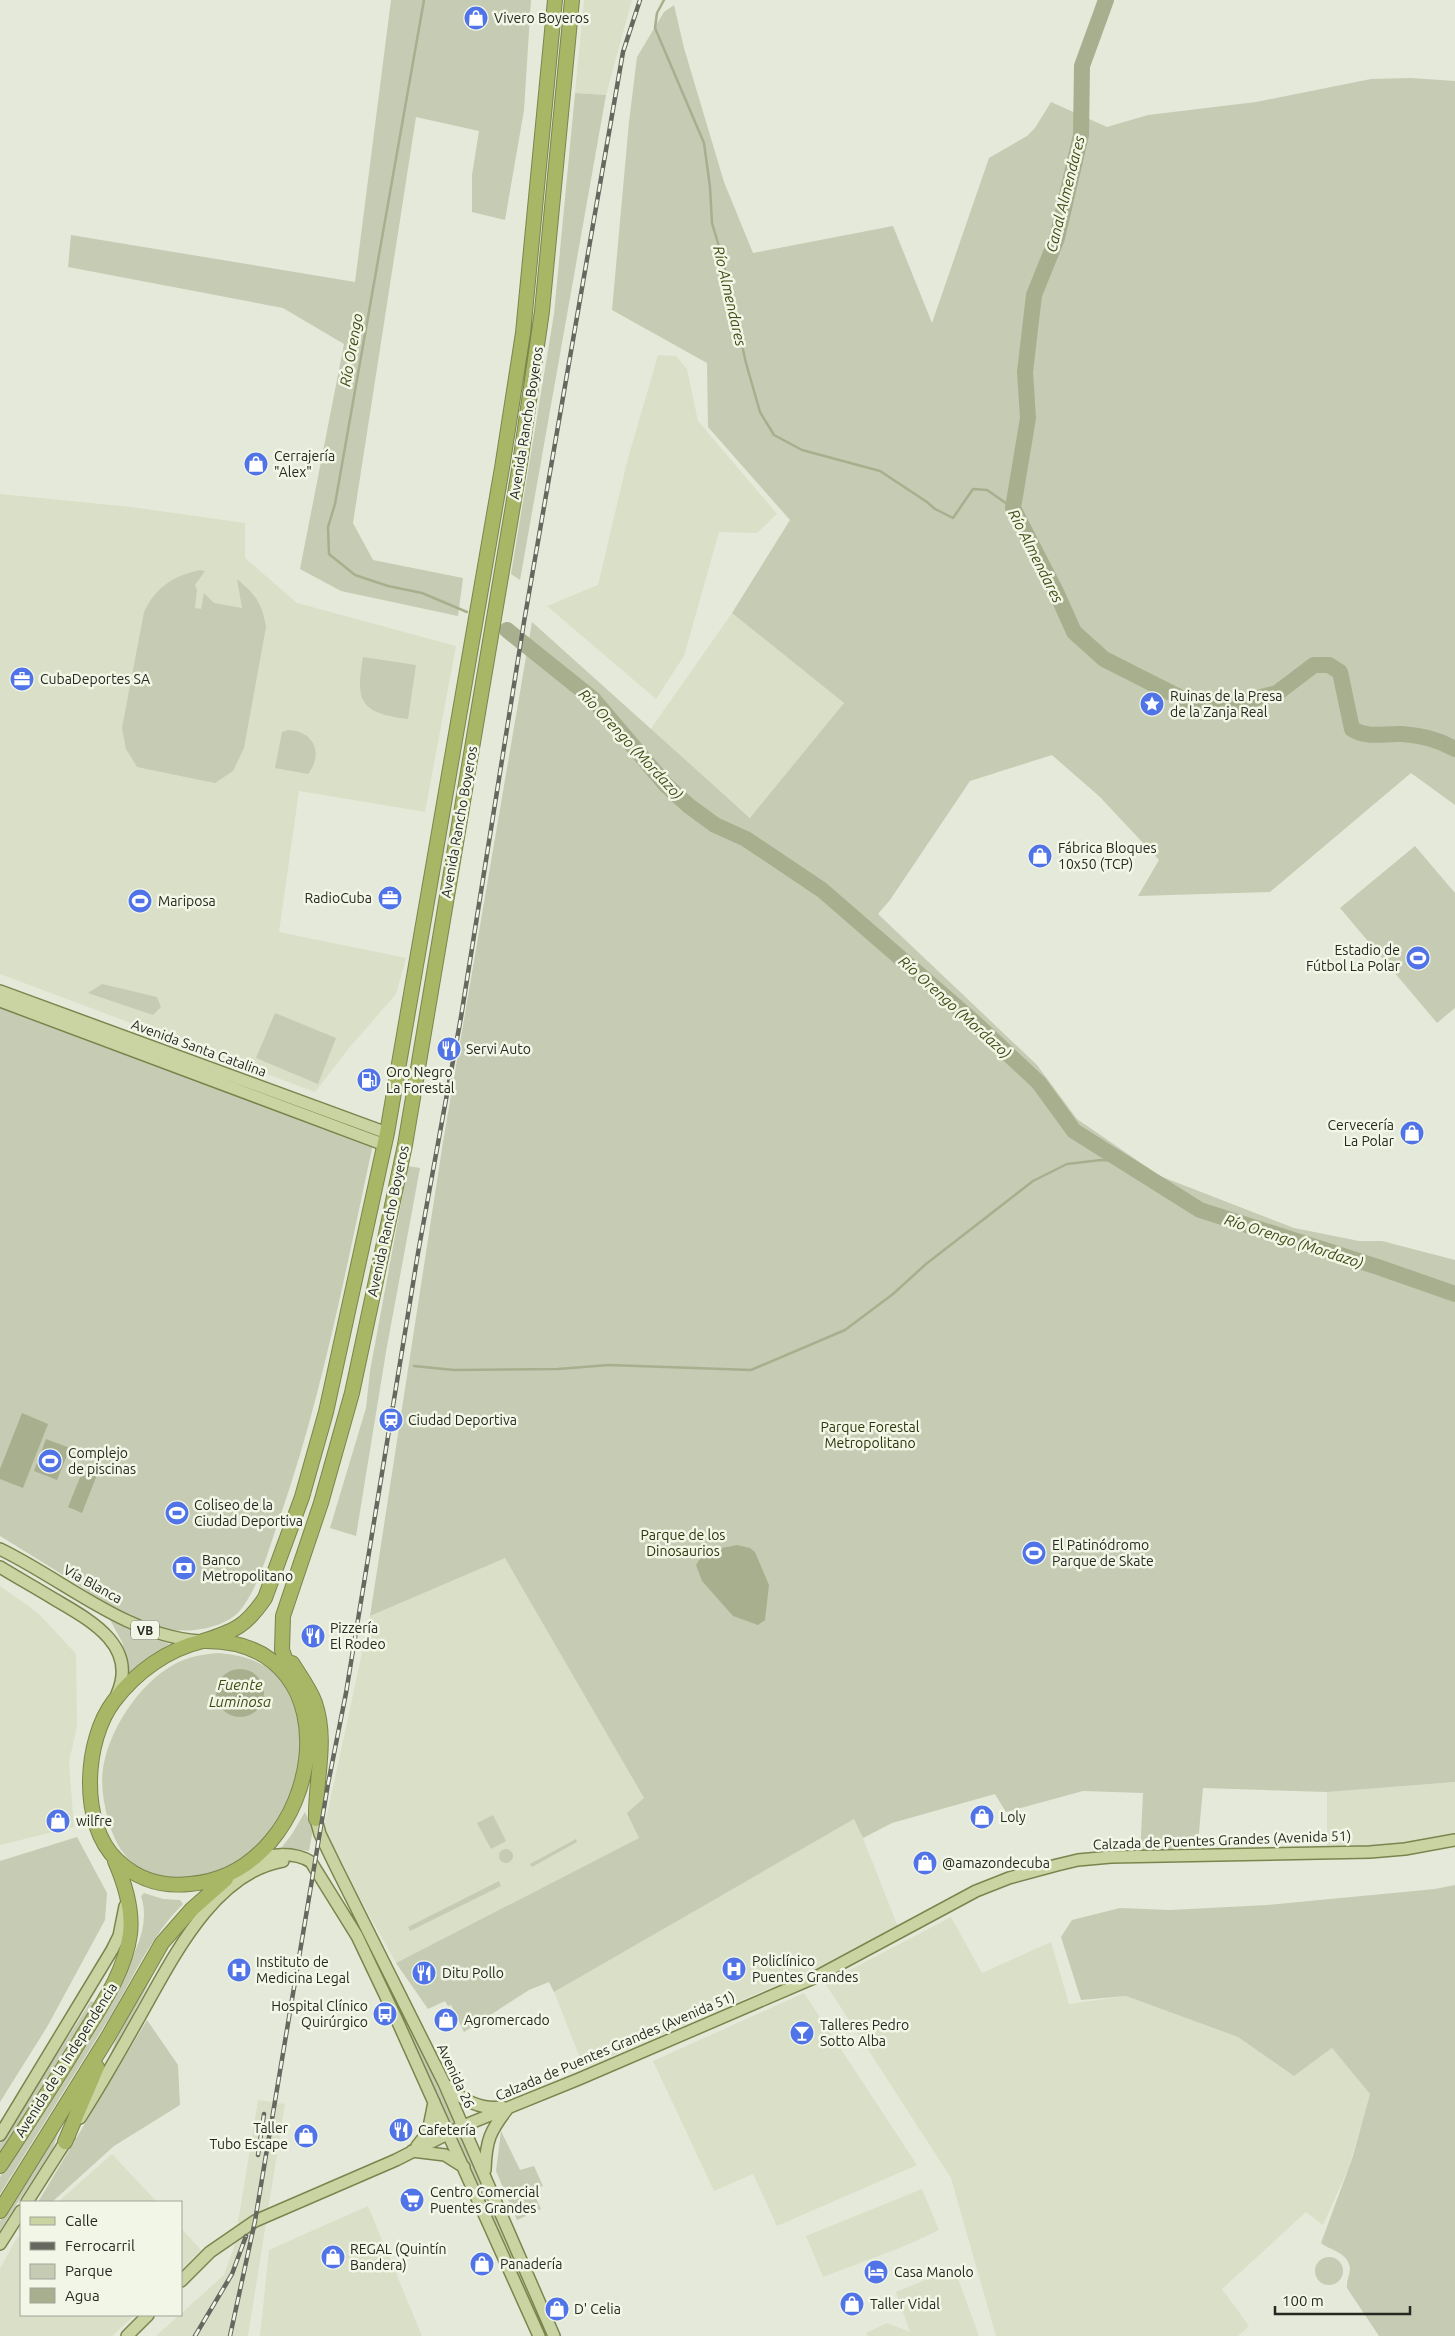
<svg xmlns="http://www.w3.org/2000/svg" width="1455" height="2336" font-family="Ubuntu,sans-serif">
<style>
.built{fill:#dadfc8}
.green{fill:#c6cbb3}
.water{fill:#a8af8e}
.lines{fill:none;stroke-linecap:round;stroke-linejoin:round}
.stream{stroke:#a8af8e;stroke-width:2.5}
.river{stroke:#a8af8e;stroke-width:16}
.major-casing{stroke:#7a854e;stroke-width:14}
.highway-casing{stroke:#7a854e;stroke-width:16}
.major{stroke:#cad4a3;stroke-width:11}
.highway{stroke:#a7b766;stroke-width:14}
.rail-casing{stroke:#66685f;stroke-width:4.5}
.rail{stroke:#f2f6e6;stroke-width:2.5;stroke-dasharray:8;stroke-linecap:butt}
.labels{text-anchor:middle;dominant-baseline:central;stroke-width:5;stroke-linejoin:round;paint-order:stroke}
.shield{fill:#f2f6e6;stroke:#64665d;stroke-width:1}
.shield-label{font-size:12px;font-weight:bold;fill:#272822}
.poi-label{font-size:14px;fill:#272822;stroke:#f2f6e6;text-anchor:start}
.street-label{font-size:14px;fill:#272822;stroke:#f2f6e6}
.park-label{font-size:14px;fill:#2c330a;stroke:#f2f6e6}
.water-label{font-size:15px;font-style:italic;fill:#424b15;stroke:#f2f6e6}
</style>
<rect width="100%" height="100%" fill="#e5e9d9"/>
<path class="built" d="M584 0H632L606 95 575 93Z
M658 355 676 356 687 369 698 421 777 514 757 533 719 532 684 656 656 699 547 606 598 585 627 462Z
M0 494 131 507 245 523V558L297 603 456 646 425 812 299 791 279 932 406 958 396 994 349 1048 315 1092 0 974Z
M732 613 844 703 751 818 650 730Z
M505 1557 644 1798 640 1838 396 1963 323 1833 370 1616Z
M0 1586 38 1613 76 1654 77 1726 69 1762 74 1827 0 1845Z
M1455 1782V1839L1327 1852V1792Z
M855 1818 900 1932 584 2068 554 1992Z
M951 1917 982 1973 1051 1942 1069 2004 1126 1996 1238 2037 1294 2076 1332 2048 1370 2094 1349 2167 1323 2225 1306 2212 1222 2289 1249 2326 1238 2336H996L951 2178 825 1983Z
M804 1993 917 2165 777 2226 753 2174 714 2191 653 2061Z
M258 2100 285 2104 248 2336H156L224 2275 234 2247Z
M112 2154 157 2202H58Z
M922 2189 939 2230 907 2245 823 2277 806 2236Z
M368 2206 422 2336H260L269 2250Z
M181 2228 201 2250 181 2270Z
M21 2235V2315H135L112 2336H0V2269L16 2239Z
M954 2268 979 2336H868L866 2333 887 2323 910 2332 896 2292Z"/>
<path class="green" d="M391 0H531L524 110 505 220 472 212V175L479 131 416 117 353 523 373 560 463 578 458 616 341 591 300 569 344 344 283 308 68 267 71 235 355 282Z
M674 5 684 48 724 182 753 253 893 226 932 323 989 158 1027 136 1035 128 1051 102 1107 127 1148 115 1256 102 1371 79 1411 78 1455 81V805L1411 773 1270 892 1138 896 1159 860 1100 797 1052 755 970 781 890 900 878 914 1037 1065 1077 1119 1160 1176 1294 1228 1359 1241H1382L1455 1260V1782L1327 1792 1203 1788 1197 1854 1140 1856 1143 1793 1083 1791 1006 1812 995 1794 892 1823 863 1838 854 1819 554 1992 549 1982 529 1990 464 2032 451 2005 448 2006 445 2001 428 2009 396 1963 639 1838 627 1813 644 1798 505 1558 370 1616 443 1142 532 622 750 818 844 703 732 613 790 520 708 427 707 363 612 310 629 122 637 57 664 12Z
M575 93 606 95 520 580 511 574 554 314Z
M200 570 205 571 195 585 197 590 195 608 201 609 204 593 214 603 242 608 237 579C256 595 262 603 266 627L244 748 233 771 215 783 137 767 126 749 122 728 144 612C156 587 173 576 200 570Z
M363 657 416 665 408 719C361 713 355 703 363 657Z
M288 730C314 731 324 753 308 774L275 768 282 732Z
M1415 846 1455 893V1008L1437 1023 1340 908Z
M102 984 157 997 161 1007 153 1015 88 993Z
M0 1008 373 1144C346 1269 322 1396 280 1517 269 1547 261 1582 242 1608 232 1622 212 1628 195 1630 149 1635 111 1606 74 1582 50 1567 25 1551 0 1536Z
M275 1013 336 1038 318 1084 256 1058Z
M408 1166 420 1168 386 1352 356 1536 330 1528 366 1408 370 1371Z
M108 1616 138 1634 170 1644 143 1662 130 1674 122 1642Z
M218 1653C242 1655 265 1661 282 1680 286 1685 287 1692 290 1697 293 1705 298 1713 300 1722 307 1748 291 1809 274 1829 255 1852 230 1868 202 1875 178 1881 154 1879 134 1864 120 1853 112 1835 108 1819 103 1801 100 1781 104 1763 112 1724 144 1677 181 1661 193 1656 205 1654 218 1653Z
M305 1812 313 1829 309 1851 282 1847 292 1834Z
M493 1815 506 1841 491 1849 477 1823Z
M77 1837 107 1893 105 1920 47 2027 0 2102V1861Z
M576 1839 577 1842 532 1867 530 1864Z
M499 1856a7 7 0 1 1 14 0a7 7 0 1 1-14 0Z
M499 1881 501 1886 410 1931 408 1927Z
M1455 1885V2336H1379L1347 2288C1346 2281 1350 2275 1350 2268 1348 2252 1331 2251 1321 2243L1352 2159 1370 2094 1332 2048 1294 2076 1238 2037 1126 1996 1081 2000 1061 1937 1072 1920 1120 1908 1170 1910 1267 1905 1435 1889Z
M144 1893 163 1899 180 1900 183 1904C151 1936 134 1976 111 2015 74 2075 37 2134 0 2194V2177L121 1980C134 1954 151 1926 141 1896Z
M163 1952 143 1995 109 2058 116 2040Z
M91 2001 95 2003 0 2155V2143Z
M403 2012 455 2124 451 2126 400 2014Z
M147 2020 178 2065 180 2105 114 2146 52 2202H38Z
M60 2127 53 2148 0 2230V2221Z
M501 2131 520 2170 534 2166 543 2186 532 2190 541 2209 517 2220 496 2171Z
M456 2134H459L546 2336H542Z
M1315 2271a14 14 0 1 1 28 0a14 14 0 1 1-28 0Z"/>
<path class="water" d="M22 1413 48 1424 23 1488 0 1479V1469Z
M46 1439 70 1448 57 1480 34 1471Z
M83 1470 97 1475 82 1513 68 1507Z
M737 1545 750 1548 755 1552 769 1585 765 1620 758 1625 733 1616 702 1581 696 1565C707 1546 718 1550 737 1545Z
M216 1693a24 24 0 1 1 48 0a24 24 0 1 1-48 0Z"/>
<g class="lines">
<path class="stream" d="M424 0 335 504 328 527 329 554 355 575 388 586 422 593 467 612
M664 0 657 13 655 28 704 143 710 187 712 223 723 260 746 363 760 412 774 435 802 450 880 471 927 502 935 509 953 518 973 489 987 490 1013 508
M414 1366 454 1370 558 1369 609 1365 751 1370 845 1330 893 1294 926 1264 1033 1181 1067 1164 1101 1160 1120 1161"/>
<path class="river" d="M1106 0 1082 66 1081 135 1057 238 1034 295 1025 372 1028 418 1013 508 1057 594 1074 632 1104 659 1185 700 1234 704 1277 693 1314 665H1329L1340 672 1352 729C1369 739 1383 733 1402 734 1423 736 1437 739 1455 749
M507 630 593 699 666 785 689 806 715 825 746 839 822 890 973 1021 1039 1083 1074 1131 1200 1210 1378 1267 1455 1294"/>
<defs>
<path id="major" d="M0 991 387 1133
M0 1001 385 1145
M0 1549C66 1581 124 1635 199 1641
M0 1567C18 1578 36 1588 54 1599 88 1619 139 1645 117 1694
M316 1819 320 1834 336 1867 444 2083 554 2336
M250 1860C268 1854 294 1851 311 1862L357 1936 396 2018 539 2336
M447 2086C463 2100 480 2110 502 2107
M80 2118C101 2085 121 2050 140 2016 172 1960 213 1873 283 1861
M0 2135 112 1950 119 1936 125 1906
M417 2146 428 2132 434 2102
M412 2151 445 2155 464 2167
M485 2170C486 2140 490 2131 508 2108
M27 2202 69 2136
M0 2244 21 2211
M181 2281 210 2252 255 2221 396 2160 463 2126 579 2079 816 1977 976 1891 1009 1878 1057 1865 1078 1860 1111 1857 1370 1852 1405 1849 1455 1840
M127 2336 148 2315"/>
<path id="highway" d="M203 1641C235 1631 246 1626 265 1598L302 1497 326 1412 387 1133 502 468 523 333 555 0
M203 1641C362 1638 324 1873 190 1884 161 1887 138 1880 117 1860 79 1824 84 1740 114 1701 136 1672 168 1649 203 1641Z
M292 1663C300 1676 310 1689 315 1703 328 1741 315 1780 316 1819
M301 1701 282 1650 283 1616 321 1503 352 1393 405 1145 519 470 542 311 572 0
M65 2142 97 2067
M0 2166C28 2123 56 2081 82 2037 101 2006 125 1972 130 1934 133 1909 125 1884 115 1861
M0 2211 108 2037 162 1943 191 1910 226 1879"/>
</defs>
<use href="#major" class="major-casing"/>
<use href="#highway" class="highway-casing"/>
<use href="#major" class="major"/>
<use href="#highway" class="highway"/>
<defs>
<path id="rail" d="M258 2155 264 2114
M195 2336 232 2274 246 2236
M230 2336 255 2221 328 1784 346 1693 418 1253 461 1017 524 622 623 52 640 0"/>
</defs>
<use href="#rail" class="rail-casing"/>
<use href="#rail" class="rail"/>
</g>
<defs>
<symbol id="shop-disc" viewBox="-11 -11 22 22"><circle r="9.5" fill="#5073e8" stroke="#f2f6e6"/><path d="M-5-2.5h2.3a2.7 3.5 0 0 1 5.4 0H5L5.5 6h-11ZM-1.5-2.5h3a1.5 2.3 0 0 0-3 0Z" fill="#fff"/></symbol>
<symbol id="office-disc" viewBox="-11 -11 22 22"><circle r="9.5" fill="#5073e8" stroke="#f2f6e6"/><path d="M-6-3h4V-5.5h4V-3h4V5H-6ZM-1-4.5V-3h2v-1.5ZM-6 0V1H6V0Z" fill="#fff"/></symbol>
<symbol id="sight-disc" viewBox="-11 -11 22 22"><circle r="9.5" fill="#5073e8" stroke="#f2f6e6"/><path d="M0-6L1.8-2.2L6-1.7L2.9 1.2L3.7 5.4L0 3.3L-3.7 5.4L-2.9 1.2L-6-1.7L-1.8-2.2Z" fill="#fff"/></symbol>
<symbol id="stadium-disc" viewBox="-11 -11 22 22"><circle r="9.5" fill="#5073e8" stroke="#f2f6e6"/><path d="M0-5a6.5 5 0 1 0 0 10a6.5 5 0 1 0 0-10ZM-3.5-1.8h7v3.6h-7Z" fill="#fff"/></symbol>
<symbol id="restaurant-disc" viewBox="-11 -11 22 22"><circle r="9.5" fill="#5073e8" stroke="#f2f6e6"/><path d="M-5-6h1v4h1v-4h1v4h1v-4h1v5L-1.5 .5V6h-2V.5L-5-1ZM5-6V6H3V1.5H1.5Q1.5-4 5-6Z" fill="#fff"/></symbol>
<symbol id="fuel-disc" viewBox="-11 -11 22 22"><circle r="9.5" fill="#5073e8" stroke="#f2f6e6"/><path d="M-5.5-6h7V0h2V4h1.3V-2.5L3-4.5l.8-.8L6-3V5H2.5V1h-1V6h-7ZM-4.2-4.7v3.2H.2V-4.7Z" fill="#fff"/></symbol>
<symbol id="station-disc" viewBox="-11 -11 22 22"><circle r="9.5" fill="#5073e8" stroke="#f2f6e6"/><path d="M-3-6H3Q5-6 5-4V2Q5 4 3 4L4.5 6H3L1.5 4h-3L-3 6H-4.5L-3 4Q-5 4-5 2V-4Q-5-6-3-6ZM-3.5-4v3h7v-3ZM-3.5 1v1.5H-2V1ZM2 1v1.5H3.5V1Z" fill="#fff"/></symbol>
<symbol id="bank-disc" viewBox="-11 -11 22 22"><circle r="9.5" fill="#5073e8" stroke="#f2f6e6"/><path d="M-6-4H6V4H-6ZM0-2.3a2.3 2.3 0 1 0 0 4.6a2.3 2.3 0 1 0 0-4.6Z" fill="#fff"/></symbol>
<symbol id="hospital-disc" viewBox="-11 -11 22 22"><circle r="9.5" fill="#5073e8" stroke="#f2f6e6"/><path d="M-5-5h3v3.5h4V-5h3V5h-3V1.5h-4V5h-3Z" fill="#fff"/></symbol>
<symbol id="bus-disc" viewBox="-11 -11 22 22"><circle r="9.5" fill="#5073e8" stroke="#f2f6e6"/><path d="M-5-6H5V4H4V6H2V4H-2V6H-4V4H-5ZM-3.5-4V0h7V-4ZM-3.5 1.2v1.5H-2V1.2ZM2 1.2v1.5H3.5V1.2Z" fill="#fff"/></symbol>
<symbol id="bar-disc" viewBox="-11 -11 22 22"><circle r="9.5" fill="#5073e8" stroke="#f2f6e6"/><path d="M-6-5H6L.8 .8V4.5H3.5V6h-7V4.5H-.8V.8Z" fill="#fff"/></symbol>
<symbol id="supermarket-disc" viewBox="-11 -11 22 22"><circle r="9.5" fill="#5073e8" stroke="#f2f6e6"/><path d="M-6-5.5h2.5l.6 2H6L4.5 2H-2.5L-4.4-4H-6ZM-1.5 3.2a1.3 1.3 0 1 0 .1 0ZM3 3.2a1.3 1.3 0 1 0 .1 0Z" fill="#fff"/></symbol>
<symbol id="hotel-disc" viewBox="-11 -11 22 22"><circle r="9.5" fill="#5073e8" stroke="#f2f6e6"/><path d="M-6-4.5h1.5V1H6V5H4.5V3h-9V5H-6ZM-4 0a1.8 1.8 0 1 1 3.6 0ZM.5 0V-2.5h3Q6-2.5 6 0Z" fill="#fff"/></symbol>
</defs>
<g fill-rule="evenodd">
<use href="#shop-disc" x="462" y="4" width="28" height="28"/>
<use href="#shop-disc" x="242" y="450" width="28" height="28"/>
<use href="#office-disc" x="8" y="665" width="28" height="28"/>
<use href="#sight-disc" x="1138" y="690" width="28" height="28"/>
<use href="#shop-disc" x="1026" y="842" width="28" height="28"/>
<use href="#office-disc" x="376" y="884" width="28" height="28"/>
<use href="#stadium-disc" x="126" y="887" width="28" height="28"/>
<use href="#stadium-disc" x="1404" y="944" width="28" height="28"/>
<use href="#restaurant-disc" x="435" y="1035" width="28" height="28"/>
<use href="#fuel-disc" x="355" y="1066" width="28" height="28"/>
<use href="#shop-disc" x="1398" y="1119" width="28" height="28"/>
<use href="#station-disc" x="377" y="1406" width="28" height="28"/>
<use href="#stadium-disc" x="36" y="1447" width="28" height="28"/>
<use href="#stadium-disc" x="163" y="1499" width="28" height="28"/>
<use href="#stadium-disc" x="1020" y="1539" width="28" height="28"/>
<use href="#bank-disc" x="170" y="1554" width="28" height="28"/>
<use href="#restaurant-disc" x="299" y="1622" width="28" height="28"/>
<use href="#shop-disc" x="968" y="1803" width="28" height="28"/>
<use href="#shop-disc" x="44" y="1807" width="28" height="28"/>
<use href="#shop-disc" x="911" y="1849" width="28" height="28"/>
<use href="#hospital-disc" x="720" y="1955" width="28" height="28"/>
<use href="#hospital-disc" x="225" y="1956" width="28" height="28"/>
<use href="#restaurant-disc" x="410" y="1959" width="28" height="28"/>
<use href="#bus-disc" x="371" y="2000" width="28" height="28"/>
<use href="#shop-disc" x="432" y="2006" width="28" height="28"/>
<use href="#bar-disc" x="788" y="2019" width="28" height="28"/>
<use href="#restaurant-disc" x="387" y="2116" width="28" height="28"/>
<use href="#shop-disc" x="292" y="2122" width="28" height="28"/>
<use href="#supermarket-disc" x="398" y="2186" width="28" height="28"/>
<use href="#shop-disc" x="319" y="2243" width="28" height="28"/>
<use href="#shop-disc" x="468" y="2250" width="28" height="28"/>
<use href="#hotel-disc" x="862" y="2258" width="28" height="28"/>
<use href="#shop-disc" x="838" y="2290" width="28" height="28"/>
<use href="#shop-disc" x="543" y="2295" width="28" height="28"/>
</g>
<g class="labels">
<rect class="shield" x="131" y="1620.5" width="28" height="19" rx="4"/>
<g class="shield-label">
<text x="145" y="1630">VB</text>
</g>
<g class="poi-label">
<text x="494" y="18">Vivero Boyeros</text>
<text x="274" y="456">Cerrajería<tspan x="274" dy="16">"Alex"</tspan></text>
<text x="40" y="679">CubaDeportes SA</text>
<text x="1170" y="696">Ruinas de la Presa<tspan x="1170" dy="16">de la Zanja Real</tspan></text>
<text x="1058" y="848">Fábrica Bloques<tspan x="1058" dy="16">10x50 (TCP)</tspan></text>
<text x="372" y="898" text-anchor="end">RadioCuba</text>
<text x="158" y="901">Mariposa</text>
<text x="1400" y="950" text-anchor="end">Estadio de<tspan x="1400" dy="16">Fútbol La Polar</tspan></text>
<text x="466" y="1049">Servi Auto</text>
<text x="386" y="1072">Oro Negro<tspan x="386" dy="16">La Forestal</tspan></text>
<text x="1394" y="1125" text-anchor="end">Cervecería<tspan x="1394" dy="16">La Polar</tspan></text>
<text x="408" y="1420">Ciudad Deportiva</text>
<text x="68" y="1453">Complejo<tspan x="68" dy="16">de piscinas</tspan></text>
<text x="194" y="1505">Coliseo de la<tspan x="194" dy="16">Ciudad Deportiva</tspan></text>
<text x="1052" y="1545">El Patinódromo<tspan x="1052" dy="16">Parque de Skate</tspan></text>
<text x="202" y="1560">Banco<tspan x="202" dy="16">Metropolitano</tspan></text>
<text x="330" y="1628">Pizzería<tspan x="330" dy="16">El Rodeo</tspan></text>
<text x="1000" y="1817">Loly</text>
<text x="76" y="1821">wilfre</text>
<text x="942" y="1863">@amazondecuba</text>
<text x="752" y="1961">Policlínico<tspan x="752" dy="16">Puentes Grandes</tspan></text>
<text x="256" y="1962">Instituto de<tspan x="256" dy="16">Medicina Legal</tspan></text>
<text x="442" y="1973">Ditu Pollo</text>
<text x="368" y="2006" text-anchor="end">Hospital Clínico<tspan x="368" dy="16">Quirúrgico</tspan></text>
<text x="464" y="2020">Agromercado</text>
<text x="820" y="2025">Talleres Pedro<tspan x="820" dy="16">Sotto Alba</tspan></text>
<text x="288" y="2128" text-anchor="end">Taller<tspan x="288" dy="16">Tubo Escape</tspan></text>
<text x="418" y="2130">Cafetería</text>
<text x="430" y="2192">Centro Comercial<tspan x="430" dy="16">Puentes Grandes</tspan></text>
<text x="350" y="2249">REGAL (Quintín<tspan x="350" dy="16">Bandera)</tspan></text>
<text x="500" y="2264">Panadería</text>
<text x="894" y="2272">Casa Manolo</text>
<text x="870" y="2304">Taller Vidal</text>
<text x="574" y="2309">D' Celia</text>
</g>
<g class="street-label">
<text transform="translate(526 423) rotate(-81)">Avenida Rancho Boyeros</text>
<text transform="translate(459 822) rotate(-80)">Avenida Rancho Boyeros</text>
<text transform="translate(199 1048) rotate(20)">Avenida Santa Catalina</text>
<text transform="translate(388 1221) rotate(-78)">Avenida Rancho Boyeros</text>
<text transform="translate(93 1584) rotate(29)">Vía Blanca</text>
<text transform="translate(1222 1840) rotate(-2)">Calzada de Puentes Grandes (Avenida 51)</text>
<text transform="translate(615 2046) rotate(-23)">Calzada de Puentes Grandes (Avenida 51)</text>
<text transform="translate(66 2060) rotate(-58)">Avenida de la Independencia</text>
<text transform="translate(456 2076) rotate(65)">Avenida 26</text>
</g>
<g class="park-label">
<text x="870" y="1427">Parque Forestal<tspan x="870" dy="16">Metropolitano</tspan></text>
<text x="683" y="1535">Parque de los<tspan x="683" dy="16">Dinosaurios</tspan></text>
</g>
<g class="water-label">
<text transform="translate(1065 194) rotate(-76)">Canal Almendares</text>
<text transform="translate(730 296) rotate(77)">Río Almendares</text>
<text transform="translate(351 350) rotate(-80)">Río Orengo</text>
<text transform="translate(1036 556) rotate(63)">Río Almendares</text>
<text transform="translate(631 744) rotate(47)">Río Orengo (Mordazo)</text>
<text transform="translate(955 1007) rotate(42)">Río Orengo (Mordazo)</text>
<text transform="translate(1294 1241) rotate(18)">Río Orengo (Mordazo)</text>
<text x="240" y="1684">Fuente<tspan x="240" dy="17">Luminosa</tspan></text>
</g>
</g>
<rect x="20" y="2201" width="162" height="115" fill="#f2f6e6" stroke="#a1a498"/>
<rect x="30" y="2217" width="25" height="8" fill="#cad4a3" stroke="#a1a498"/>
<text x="65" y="2226" font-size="15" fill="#272822">Calle</text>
<rect x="30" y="2242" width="25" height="8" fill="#66685f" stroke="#a1a498"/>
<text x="65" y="2251" font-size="15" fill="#272822">Ferrocarril</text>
<rect x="30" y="2264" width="25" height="15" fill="#c6cbb3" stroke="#a1a498"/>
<text x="65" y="2276" font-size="15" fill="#272822">Parque</text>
<rect x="30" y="2288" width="25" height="15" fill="#a8af8e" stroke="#a1a498"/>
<text x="65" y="2301" font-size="15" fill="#272822">Agua</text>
<path d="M1275 2306v8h135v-8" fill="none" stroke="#272822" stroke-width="2.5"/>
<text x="1282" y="2306" font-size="15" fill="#272822" stroke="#f2f6e6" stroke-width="4" paint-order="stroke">100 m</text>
</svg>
